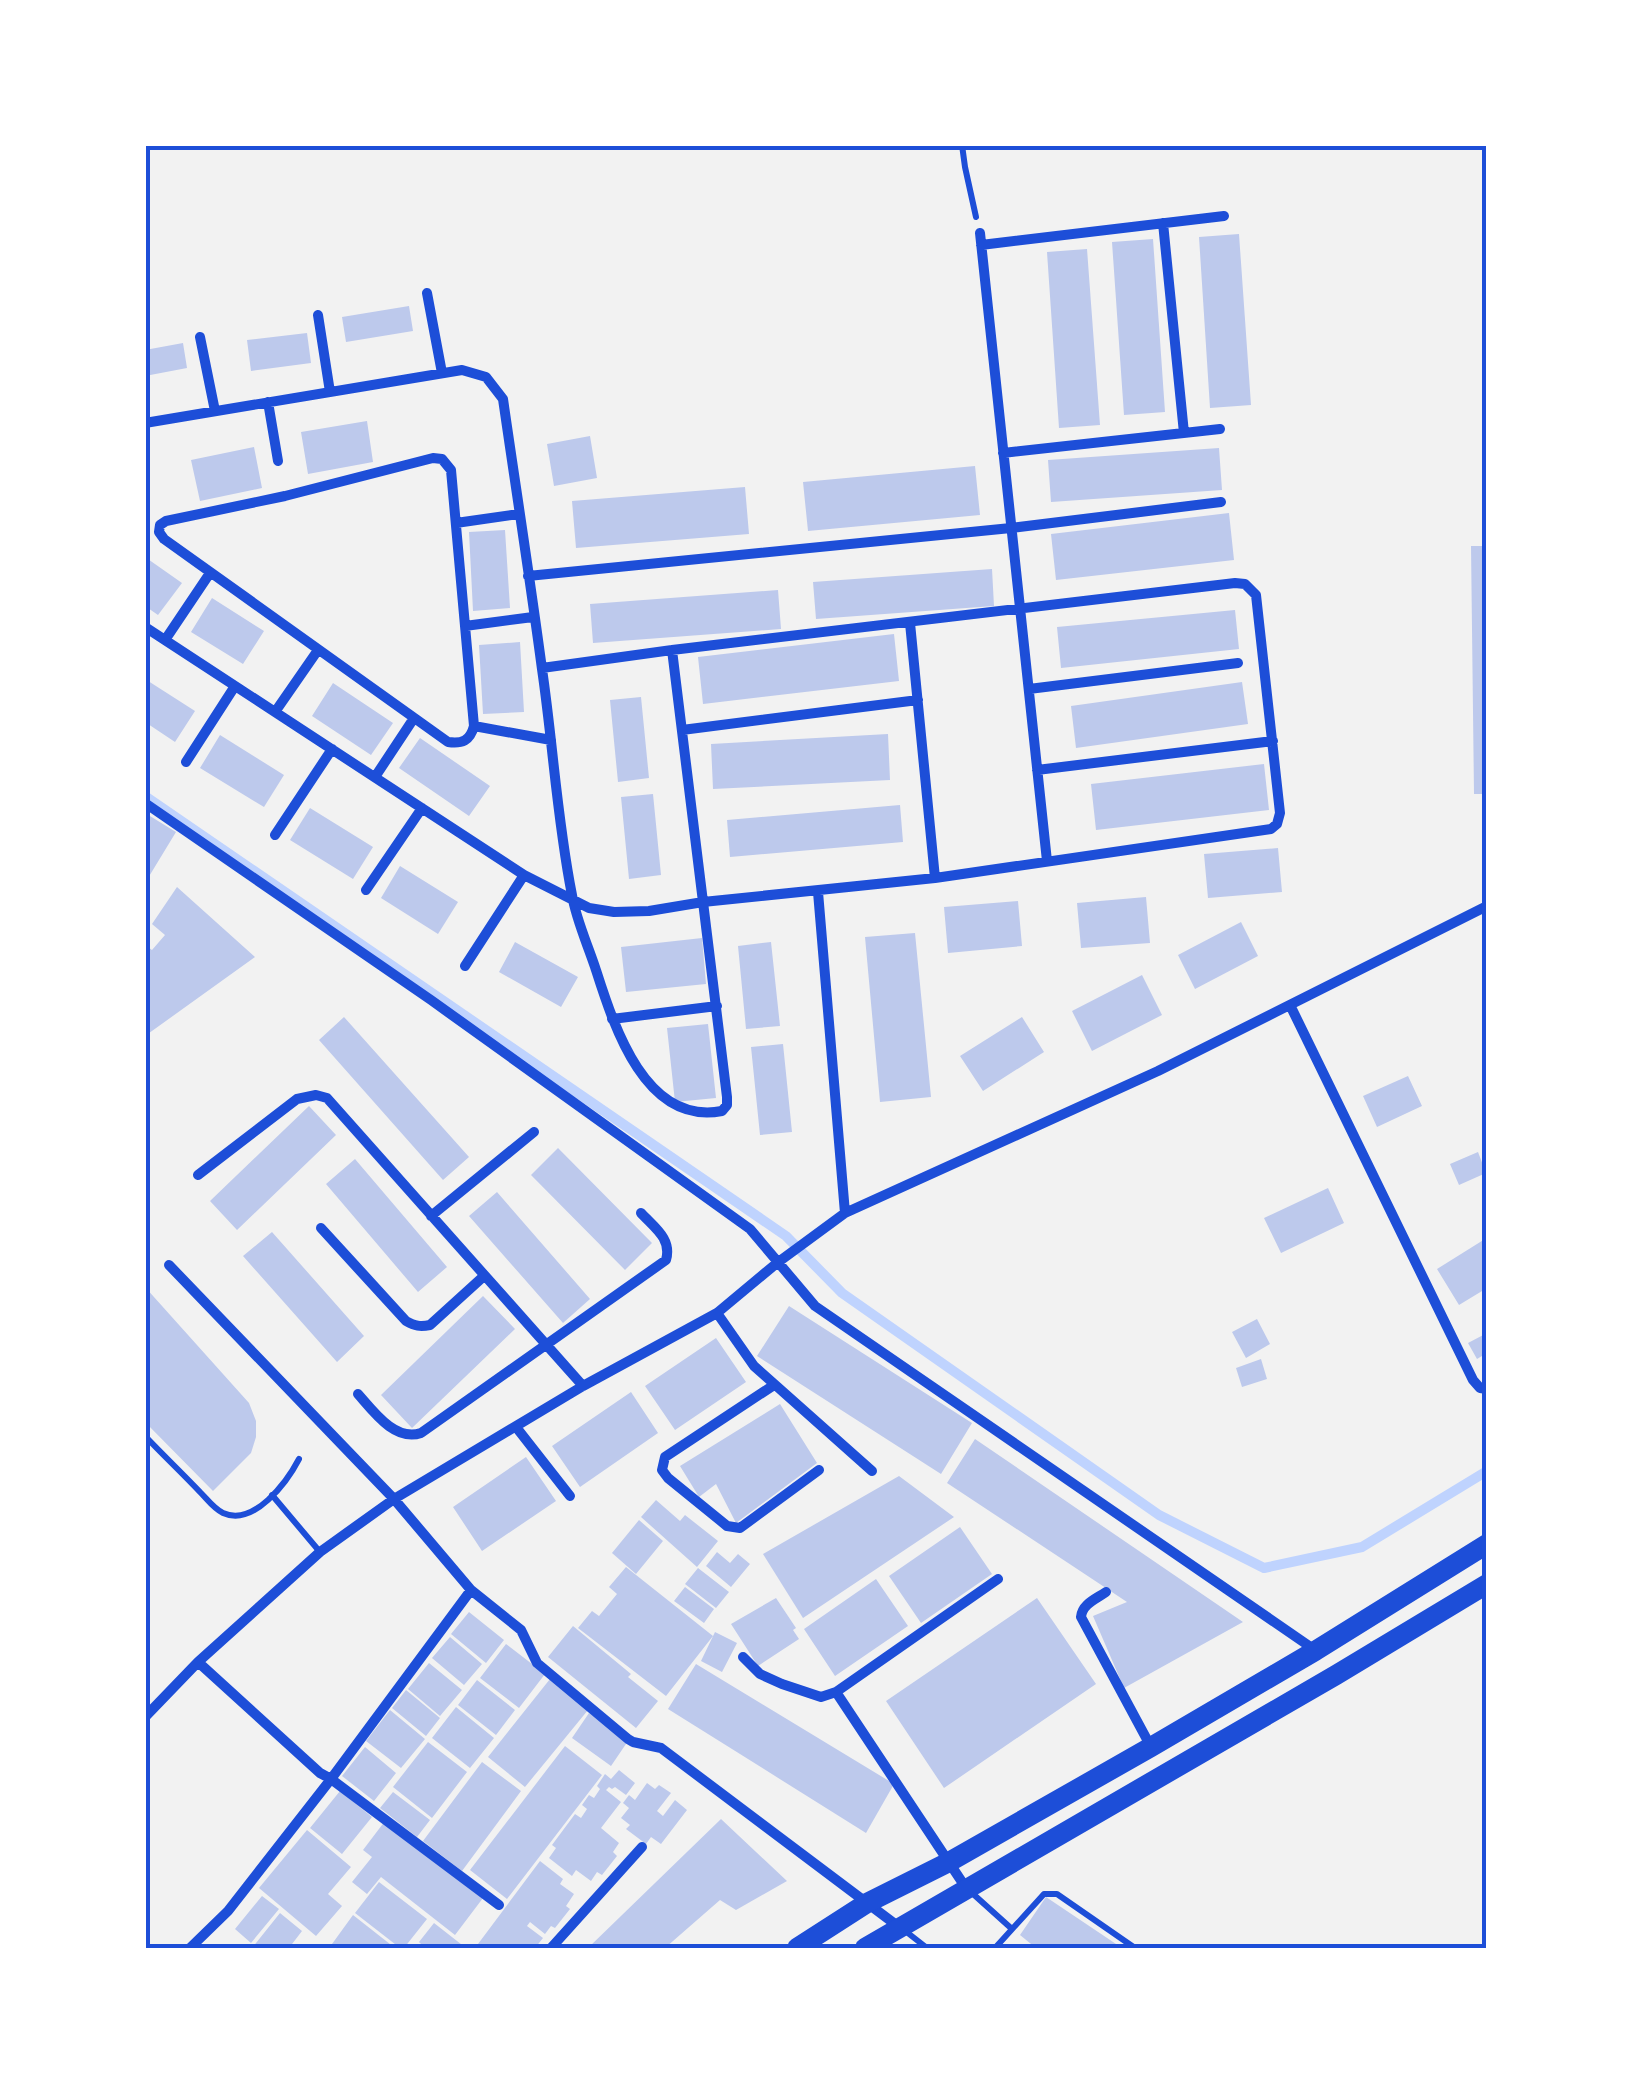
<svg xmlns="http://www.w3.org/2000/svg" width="1632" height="2093" font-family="'Nunito Sans',sans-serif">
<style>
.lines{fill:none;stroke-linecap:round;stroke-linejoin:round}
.stream{stroke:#bfd3fe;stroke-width:10}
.building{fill:#bdc9ec}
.path{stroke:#1d4ed8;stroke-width:6}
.service{stroke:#1d4ed8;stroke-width:6}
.minor{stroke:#1d4ed8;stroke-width:10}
.secondary{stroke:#1d4ed8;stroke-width:20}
.neatline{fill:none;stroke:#1d4ed8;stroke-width:4}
</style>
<rect width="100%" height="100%" fill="#f2f2f2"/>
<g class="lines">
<path class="stream" d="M145 796 786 1236 842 1293 1159 1515 1264 1568 1362 1547 1487 1471"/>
</g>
<path class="building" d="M1239 234 1251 405 1210 408 1199 237Z
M1153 239 1165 412 1124 415 1112 242Z
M1087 249 1100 425 1059 428 1047 252Z
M409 306 413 331 346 342 342 317Z
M307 333 311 363 251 371 247 340Z
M183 343 187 368 145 376V350Z
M367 421 373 462 308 474 301 432Z
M590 436 597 478 554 486 547 444Z
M254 447 262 488 200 501 191 460Z
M1219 448 1222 490 1051 502 1048 460Z
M975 466 980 515 808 531 803 482Z
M745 487 749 534 576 548 572 501Z
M1229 513 1234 560 1056 580 1051 534Z
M505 530 510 608 473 611 469 532Z
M1471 546H1487V794H1474Z
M145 557 182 583 158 615 145 606Z
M992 569 994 606 816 619 813 582Z
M778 590 781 629 593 643 590 604Z
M212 598 264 631 243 664 191 632Z
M1235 610 1239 649 1061 668 1057 627Z
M894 634 899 681 703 704 698 657Z
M520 642 524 712 483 714 479 645Z
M145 679 195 711 175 742 145 722Z
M1242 682 1248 724 1076 748 1071 706Z
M333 683 393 723 371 755 312 716Z
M641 697 649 778 618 782 610 700Z
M888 734 890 780 713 789 711 744Z
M220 735 284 775 264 807 200 768Z
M420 738 490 786 469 816 399 768Z
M1264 764 1269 810 1096 830 1091 784Z
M653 794 661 875 629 879 621 797Z
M900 805 903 842 730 857 727 820Z
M310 808 373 847 353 879 290 840Z
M145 813 176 832 145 883Z
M1278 848 1282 892 1208 898 1204 854Z
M400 866 458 902 438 934 381 898Z
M177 887 255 957 145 1036V945L152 950 165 935 152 924Z
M1146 897 1150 943 1081 948 1077 903Z
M1018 901 1022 946 948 953 944 907Z
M1241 922 1258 956 1195 989 1178 955Z
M915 933 931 1097 880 1102 865 937Z
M702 938 706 984 626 992 621 947Z
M515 942 578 977 561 1007 499 972Z
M771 942 780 1026 746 1029 738 946Z
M1142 975 1162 1015 1092 1051 1072 1011Z
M344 1017 469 1157 443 1180 319 1040Z
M1022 1017 1044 1052 983 1091 960 1056Z
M708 1024 716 1098 675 1102 667 1028Z
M783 1044 792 1132 760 1135 751 1047Z
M1408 1076 1422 1106 1377 1127 1363 1096Z
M309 1106 336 1135 237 1230 210 1201Z
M558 1148 652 1243 625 1270 531 1175Z
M1478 1152 1486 1173 1459 1185 1450 1164Z
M355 1159 447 1267 418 1292 326 1184Z
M1328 1188 1344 1223 1281 1253 1264 1218Z
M497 1192 590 1299 563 1323 469 1216Z
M272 1232 364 1336 337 1362 243 1256Z
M1485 1239 1487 1288 1459 1305 1437 1269Z
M145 1287 249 1403 256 1421V1437L251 1453 213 1491 145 1422Z
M483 1296 515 1329 412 1428 381 1395Z
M789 1306 972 1423 941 1474 757 1356Z
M1257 1319 1270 1344 1246 1358 1232 1332Z
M1487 1333V1353L1477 1359 1468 1343Z
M716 1338 746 1382 675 1430 645 1386Z
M1261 1359 1267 1379 1242 1387 1236 1368Z
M631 1392 658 1433 580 1487 552 1446Z
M780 1404 817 1463 736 1523 716 1484 699 1497 680 1466Z
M975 1439 1243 1622 1124 1688 1093 1616 1127 1602 947 1483Z
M526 1457 556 1501 482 1551 453 1507Z
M899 1476 954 1517 803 1618 763 1554Z
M656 1500 680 1521 685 1515 718 1541 697 1567 641 1517Z
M639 1520 663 1541 636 1574 612 1553Z
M960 1527 992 1574 921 1623 889 1576Z
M717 1552 730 1563 738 1554 750 1564 731 1587 706 1566Z
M626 1567 713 1636 666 1696 578 1628 592 1611 599 1616 617 1594 609 1587Z
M698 1568 729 1592 716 1608 685 1584Z
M876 1579 908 1626 835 1676 804 1629Z
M685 1587 714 1609 704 1623 674 1601Z
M776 1598 796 1628 793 1630 799 1639 758 1666 731 1624Z
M1037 1598 1096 1684 944 1788 886 1701Z
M469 1612 504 1640 486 1663 451 1634Z
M573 1626 631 1674 628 1677 658 1701 636 1728 548 1657Z
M715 1632 737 1643 722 1672 701 1661Z
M450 1637 482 1664 464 1685 432 1658Z
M506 1644 545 1674 519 1708 480 1678Z
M429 1663 462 1690 440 1716 408 1689Z
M696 1664 894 1784 866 1833 668 1709Z
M550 1679 588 1710 525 1787 488 1757Z
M477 1680 515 1710 496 1735 458 1705Z
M406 1690 440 1718 426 1736 392 1708Z
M456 1707 494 1738 470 1768 432 1738Z
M390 1710 425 1739 401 1768 366 1741Z
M589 1713 628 1741 611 1766 572 1738Z
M428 1742 467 1772 432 1818 393 1787Z
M565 1746 602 1775 507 1899 470 1870Z
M365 1747 396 1773 374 1801 342 1776Z
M482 1762 521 1791 462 1871 423 1841Z
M619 1770 635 1783 626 1795 615 1787 612 1789 609 1787 606 1790 621 1802 601 1828 619 1843 613 1852 617 1856 602 1875 597 1872 591 1881 576 1870 572 1876 549 1858 556 1848 552 1845 575 1814 581 1818 587 1809 582 1805 589 1795 594 1798 600 1789 597 1786 605 1774 611 1779Z
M647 1783 655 1789 659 1785 671 1793 657 1811 663 1816 675 1800 687 1810 661 1844 651 1837 646 1844 626 1829 630 1825 621 1818 629 1808 623 1803 629 1795 635 1800Z
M340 1791 372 1817 342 1854 310 1828Z
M393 1792 430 1820 417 1837 380 1808Z
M721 1819 787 1881 736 1910 720 1900 665 1948H588Z
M385 1821 483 1898 455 1935 381 1877 367 1894 352 1882 372 1857 363 1850Z
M307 1830 351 1867 328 1894 342 1906 316 1936 259 1888Z
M540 1861 563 1879 560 1884 574 1894 566 1906 570 1909 555 1928 551 1926 545 1934 530 1922 527 1926 543 1938 535 1948H475Z
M379 1882 427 1919 404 1948H400L355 1913Z
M262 1896 279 1909 251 1943 235 1929Z
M1046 1897 1122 1948H1036L1020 1935Z
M280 1913 302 1931 289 1948H252Z
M353 1915 395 1948H337L332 1944Z
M434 1923 466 1948H421L423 1946 419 1942Z"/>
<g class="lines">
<path class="path" d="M962 145 965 167 976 217"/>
<path class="service" d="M145 1436C163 1455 182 1473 200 1492 207 1499 214 1509 223 1513 254 1527 287 1482 299 1459
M272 1495 320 1552
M972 1893 1012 1929
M904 1930 927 1948
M995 1948 1044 1894H1057L1135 1948"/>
<path class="minor" d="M1163 223 1184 433
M980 233 1047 861
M981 245 1224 216
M427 293 442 373
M318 315 330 392
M200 337 215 411
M268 402 278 461
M145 423 462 370 486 377 503 399C516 489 530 579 542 669 553 744 557 820 572 895 576 919 587 943 595 967 613 1023 644 1126 722 1111L727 1105V1097L672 650
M1003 453 1220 429
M433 458 442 459 451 470 474 726C470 741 462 744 448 742L164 539 159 532 160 525 166 521 285 496Z
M456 523 519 514
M528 576 1011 528 1221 502
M910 623 935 878
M465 626 533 617
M145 627 524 875 589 908 614 912 649 911 703 902 935 878 1271 829 1277 824 1280 813 1256 595 1245 584 1235 583 672 650 542 668
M165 640 210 573
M1029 689 1238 663
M275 712 318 650
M474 726 551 740
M682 730 918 700
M186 762 235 686
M1037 770 1273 741
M375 777 414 718
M145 803 431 1000 750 1229 815 1306 1315 1650
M275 835 332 749
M366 890 422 808
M818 892 845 1213
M465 966 524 875
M1290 1005 1473 1380 1480 1388 1487 1389
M612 1019 717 1006
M198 1175 297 1099 316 1095 327 1098 583 1386
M431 1216 534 1132
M321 1228 406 1321C415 1326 420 1327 430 1325L484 1276
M169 1265 394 1499 471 1590 521 1630 537 1663 628 1739 633 1742 661 1748 899 1927
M717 1313 754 1366 872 1471
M774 1385 665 1457 662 1470 668 1478 727 1526 740 1528 819 1470
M358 1394C373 1411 395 1442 421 1433L666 1260C672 1239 655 1228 641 1213
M516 1427 570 1496
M1106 1592C1096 1599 1082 1604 1081 1617L1151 1747
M743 1657 760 1674 782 1684 821 1697 836 1692 966 1888
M198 1662 320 1773 331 1779 499 1905
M836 1692 998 1579
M145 1717 198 1662 320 1552 394 1499 583 1386 717 1313 777 1263 845 1213 1158 1071 1487 906
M190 1948 228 1911 331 1779 471 1590
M551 1948 642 1847"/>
<path class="secondary" d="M797 1948 867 1903 949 1862 1151 1747 1315 1651 1487 1544
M865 1948 1336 1675 1487 1584"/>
</g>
<rect width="1632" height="2093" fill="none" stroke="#ffffff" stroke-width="295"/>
<rect x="148" y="148" width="1336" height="1798" class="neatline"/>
</svg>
